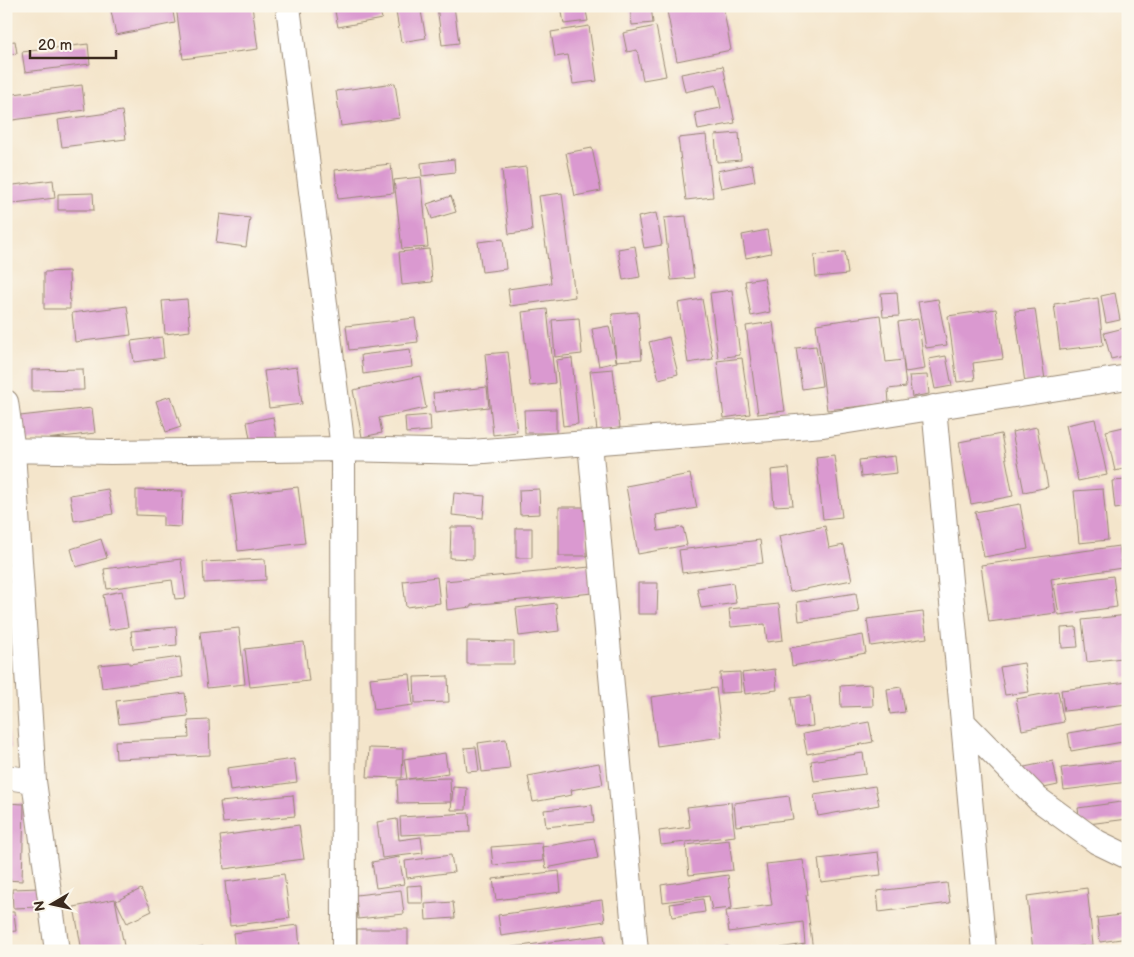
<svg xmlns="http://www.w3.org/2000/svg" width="1134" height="957" font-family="'Balsamiq Sans',sans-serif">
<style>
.building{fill:#da99d0}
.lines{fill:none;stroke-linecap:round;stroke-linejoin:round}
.minor-casing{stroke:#988874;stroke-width:26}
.minor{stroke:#fff;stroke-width:24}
</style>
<rect width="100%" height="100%" fill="#fbf7ec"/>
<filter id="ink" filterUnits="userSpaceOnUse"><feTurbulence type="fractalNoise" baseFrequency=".02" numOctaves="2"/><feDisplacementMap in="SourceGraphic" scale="10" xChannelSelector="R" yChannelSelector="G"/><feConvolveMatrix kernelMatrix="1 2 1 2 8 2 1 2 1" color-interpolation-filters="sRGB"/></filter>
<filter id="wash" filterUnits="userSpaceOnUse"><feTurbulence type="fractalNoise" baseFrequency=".0096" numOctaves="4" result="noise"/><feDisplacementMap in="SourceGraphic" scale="20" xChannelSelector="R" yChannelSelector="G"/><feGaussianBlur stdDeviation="1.12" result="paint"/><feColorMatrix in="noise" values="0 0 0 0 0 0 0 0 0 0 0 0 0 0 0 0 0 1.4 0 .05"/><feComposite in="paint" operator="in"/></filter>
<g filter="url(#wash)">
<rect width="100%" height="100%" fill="#f4e5cb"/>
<g id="blocks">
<path class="building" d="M110 6H172L175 23 116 35Z
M176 6H252L258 49 183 59Z
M334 6H379L382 19 338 27Z
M395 6H420L426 38 401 42Z
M437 6H454L459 43 442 45Z
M561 6H585L588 21 564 24Z
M630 6H651L653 23 632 25Z
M666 6H723L731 50 677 61Z
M589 26 597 81 573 84 568 55 555 57 551 32Z
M656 26 666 76 643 80 637 50 627 52 623 33Z
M15 41 17 53 6 55V42Z
M88 44 90 64 25 72 22 52Z
M723 66 735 123 698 130 695 113 721 108 716 85 685 92 681 74Z
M395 83 400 118 341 126 336 91Z
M82 85 85 110 6 121V95Z
M122 111 126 139 62 147 58 120Z
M739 133 741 160 717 162 715 135Z
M706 135 713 197 686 200 678 138Z
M592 148 601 191 575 196 566 153Z
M454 159 455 172 422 176 421 163Z
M391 164 394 193 338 199 335 170Z
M752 164 755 181 721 188 717 171Z
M526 167 532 231 509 234 502 170Z
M421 177 428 247 402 249 394 180Z
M53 180 55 198 6 204V186Z
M93 193 94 210H58V194Z
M562 193 575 297 510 306 508 289 551 283 539 196Z
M451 196 456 212 432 219 427 204Z
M656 213 662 245 644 248 638 217Z
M220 214 250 218 246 247 216 243Z
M686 216 694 278 671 280 664 218Z
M767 230 771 253 746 258 742 235Z
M503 239 506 269 482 272 478 242Z
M635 246 640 277 623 280 618 249Z
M429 249 432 282 402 285 399 252Z
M845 252 848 274 816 277 814 255Z
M69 271 70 309H44V272Z
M764 278 770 312 751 316 745 281Z
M732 290 740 355 718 358 710 293Z
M897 292 899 316 883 317 881 293Z
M1115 293 1120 320 1106 323 1101 296Z
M1098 298 1103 345 1060 350 1054 304Z
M187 299 190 331 165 334 162 301Z
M702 299 713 359 688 363 678 303Z
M938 299 947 345 926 348 918 302Z
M127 306 131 335 75 342 72 313Z
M547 309 555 383 530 386 522 312Z
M996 309 1003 359 973 363 975 380 957 382 948 316Z
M1035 309 1045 380 1025 383 1015 311Z
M638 312 642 359 616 361 612 314Z
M880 315 886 362 903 360 906 387 888 389 889 403 827 410 816 324Z
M415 318 418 342 349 350 346 326Z
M579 318 582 354 555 357 552 320Z
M918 319 925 369 905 372 898 322Z
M773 322 785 411 758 414 746 326Z
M609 326 617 362 599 366 592 329Z
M1128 327V355L1111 359 1104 333Z
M162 337 164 358 134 362 131 341Z
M669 337 678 374 659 379 649 342Z
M816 346 822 386 802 389 796 348Z
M410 349 412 367 363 374 361 355Z
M508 352 517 432 493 435 485 354Z
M946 356 952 386 935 389 929 359Z
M572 358 578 424 563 426 556 360Z
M742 358 750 414 724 418 717 361Z
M297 367 302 404 269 408 264 371Z
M83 369 84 390 32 391V370Z
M613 369 620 428 597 431 590 371Z
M927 375 929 394 912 397 909 376Z
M420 376 426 408 379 418 382 433 362 437 353 390Z
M487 387 489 407 435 413 433 393Z
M171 396 181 427 166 432 156 401Z
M92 408 95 433 23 442 20 416Z
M556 409V433H525L524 410Z
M430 415 431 431 406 433 405 417Z
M273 417 277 440 251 444 247 422Z
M1095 419 1107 475 1078 481 1066 425Z
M1128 426V468L1115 471 1106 431Z
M1037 427 1048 487 1024 492 1012 432Z
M1001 434 1013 496 971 504 959 442Z
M834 455 842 517 823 519 816 457Z
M895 456 897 473 861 477 859 460Z
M789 468 793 505 774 506 771 470Z
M690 474 697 508 656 515 658 531 683 527 687 545 638 554 626 486Z
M1128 480V507L1115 509 1112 481Z
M298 487 305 543 238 551 231 495Z
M108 489 113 514 74 521 70 495Z
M539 489 540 514 520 515 519 490Z
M1103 489 1108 540 1079 543 1074 491Z
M136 490 183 491 181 527 163 526V516L136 515Z
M454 493 485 496 483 518 452 515Z
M1020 504 1028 549 984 557 975 512Z
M559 507H587V556H559Z
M825 526 829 548 844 545 852 580 790 592 779 536Z
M451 527H473V559L450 558Z
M516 528H532V558H516Z
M101 539 107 558 76 567 71 549Z
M760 540 763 563 682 573 679 550Z
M1119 546 1122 568 1051 579 1056 613 989 622 981 565Z
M181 559 186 598 175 599 172 580 107 589 104 569Z
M265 559 266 580 204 583 203 562Z
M590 567 593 593 471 605V607L447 610 445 581Z
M1113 576 1117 607 1059 615 1054 584Z
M437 577 440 603 406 607 403 581Z
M638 583H658L657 614H638Z
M733 583 736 603 701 608 697 588Z
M122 591 128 627 109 630 103 595Z
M856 593 859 612 799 621 797 602Z
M556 603 559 631 519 636 516 608Z
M779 604 783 640 767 642 765 624 731 627 729 609Z
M923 612 927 638 871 646 867 619Z
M1128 615V677H1124L1122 658 1087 662 1082 620Z
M176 627 177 645 133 649 131 631Z
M1076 627 1078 647 1062 648 1061 628Z
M239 628 245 684 207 688 200 632Z
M863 635 866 653 792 666 790 648Z
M467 641 514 642V664H467Z
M304 642 309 681 250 687 245 649Z
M180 657 183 677 102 688 99 665 129 662V664Z
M1024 663 1029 692 1005 695 1000 667Z
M775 669 777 690 745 694 742 673Z
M740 672 741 692 721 693 720 673Z
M410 674 413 705 374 710 370 678Z
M448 676 449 702 415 703 414 677Z
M1128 682V704L1064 711 1061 690Z
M872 684 873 706 841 707 840 686Z
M901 687 905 712 890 714 887 689Z
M716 688 722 737 657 746 651 697Z
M1058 691 1064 722 1022 730 1016 699Z
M185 693 188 716 119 724 116 701Z
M810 696 813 726 795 728 791 698Z
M6 719 11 748H6Z
M209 720 210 755 116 759 115 741 189 738 188 721Z
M869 722 873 742 807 754 803 734Z
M1128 723V741L1071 751 1068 733Z
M506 739 510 769 482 772 478 743Z
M476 747 479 771 467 772 464 748Z
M369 748 403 749 402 778 367 777Z
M445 753 448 773 408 779 450 778 451 802 398 803 397 780 407 779 404 759Z
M863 753 866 774 814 781 811 761Z
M294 759 297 782 230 791 227 768Z
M1128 760V782L1064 790 1061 768Z
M1053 761 1058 785 1025 792 1020 768Z
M599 763 603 784 571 790 572 795 533 802 528 776Z
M875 786 879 805 818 816 814 795Z
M453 787 467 788 466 810H451Z
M293 795 295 816 223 823 220 802Z
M789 796 793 819 736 826 734 803Z
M1128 801V819L1080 825 1078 808Z
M731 802 735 836 661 845 659 831 690 827 687 807Z
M6 803 24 804 22 881 6 880Z
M592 805 594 822 546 827 544 810Z
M469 813 470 832 401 835 400 817Z
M397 819 399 840 421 837 423 853 382 858 377 822Z
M299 825 304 859 224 869 220 836Z
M594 838 598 858 546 868 542 847Z
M729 840 733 870 689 875 686 845Z
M542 843 543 861 493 865 491 847Z
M878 852 881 875 821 882 818 859Z
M451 855 454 872 407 878 405 861Z
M399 857 404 884 376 888 372 862Z
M803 860 808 895H806L813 951H760L805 944 803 922 729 932 726 911 772 905 766 864Z
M559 871 561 892 496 900 493 879Z
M284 874 290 918 230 926 225 882Z
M728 875 732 908 712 910 709 896 663 902 661 885Z
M947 883 950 903 879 912 877 891Z
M422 885 423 903H408L407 886Z
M40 888V907L13 908 12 889Z
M1087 888 1093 945 1033 951 1027 896Z
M141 889 152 911 127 923 116 901Z
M401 890 404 914 358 919 356 895Z
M115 899 125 951H82L74 907Z
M703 899 705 912 672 917 670 904Z
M602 900 605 921 501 936 498 915Z
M453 902 455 918 426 920 425 904Z
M6 912H14L16 931 6 932Z
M1128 914V938L1100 942 1097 918Z
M298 925 300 948 275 951H235L233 933Z
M357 929H408V951H357Z
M604 935 606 951H490V950Z
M203 946 204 951H186V950Z
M728 946 729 951H699V949Z"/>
</g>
</g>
<g filter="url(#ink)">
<use href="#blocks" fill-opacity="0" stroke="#988874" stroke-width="1"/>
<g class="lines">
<defs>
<path id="minor" d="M288 6 343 449 344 951
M6 402 13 451 34 781 57 951
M934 407 984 951
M590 443 636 951
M6 450 110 452 343 449 471 452 823 425 1128 377
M963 722 1038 799 1097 842 1128 857
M6 777 34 781"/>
</defs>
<use href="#minor" class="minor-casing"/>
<use href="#minor" class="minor"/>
</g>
</g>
<rect width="1134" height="957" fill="none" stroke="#fbf7ec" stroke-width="25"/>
<g transform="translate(52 904) rotate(261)" stroke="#fbf7ec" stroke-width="4" paint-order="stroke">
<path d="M0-4L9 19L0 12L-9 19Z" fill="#3b2a1e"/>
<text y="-8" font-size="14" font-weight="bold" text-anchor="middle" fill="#3b2a1e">N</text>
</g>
<path d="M30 50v8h86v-8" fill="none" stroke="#3b2a1e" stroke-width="2.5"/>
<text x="38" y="50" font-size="15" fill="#3b2a1e" stroke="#fbf7ec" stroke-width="4" paint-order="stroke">20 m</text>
</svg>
